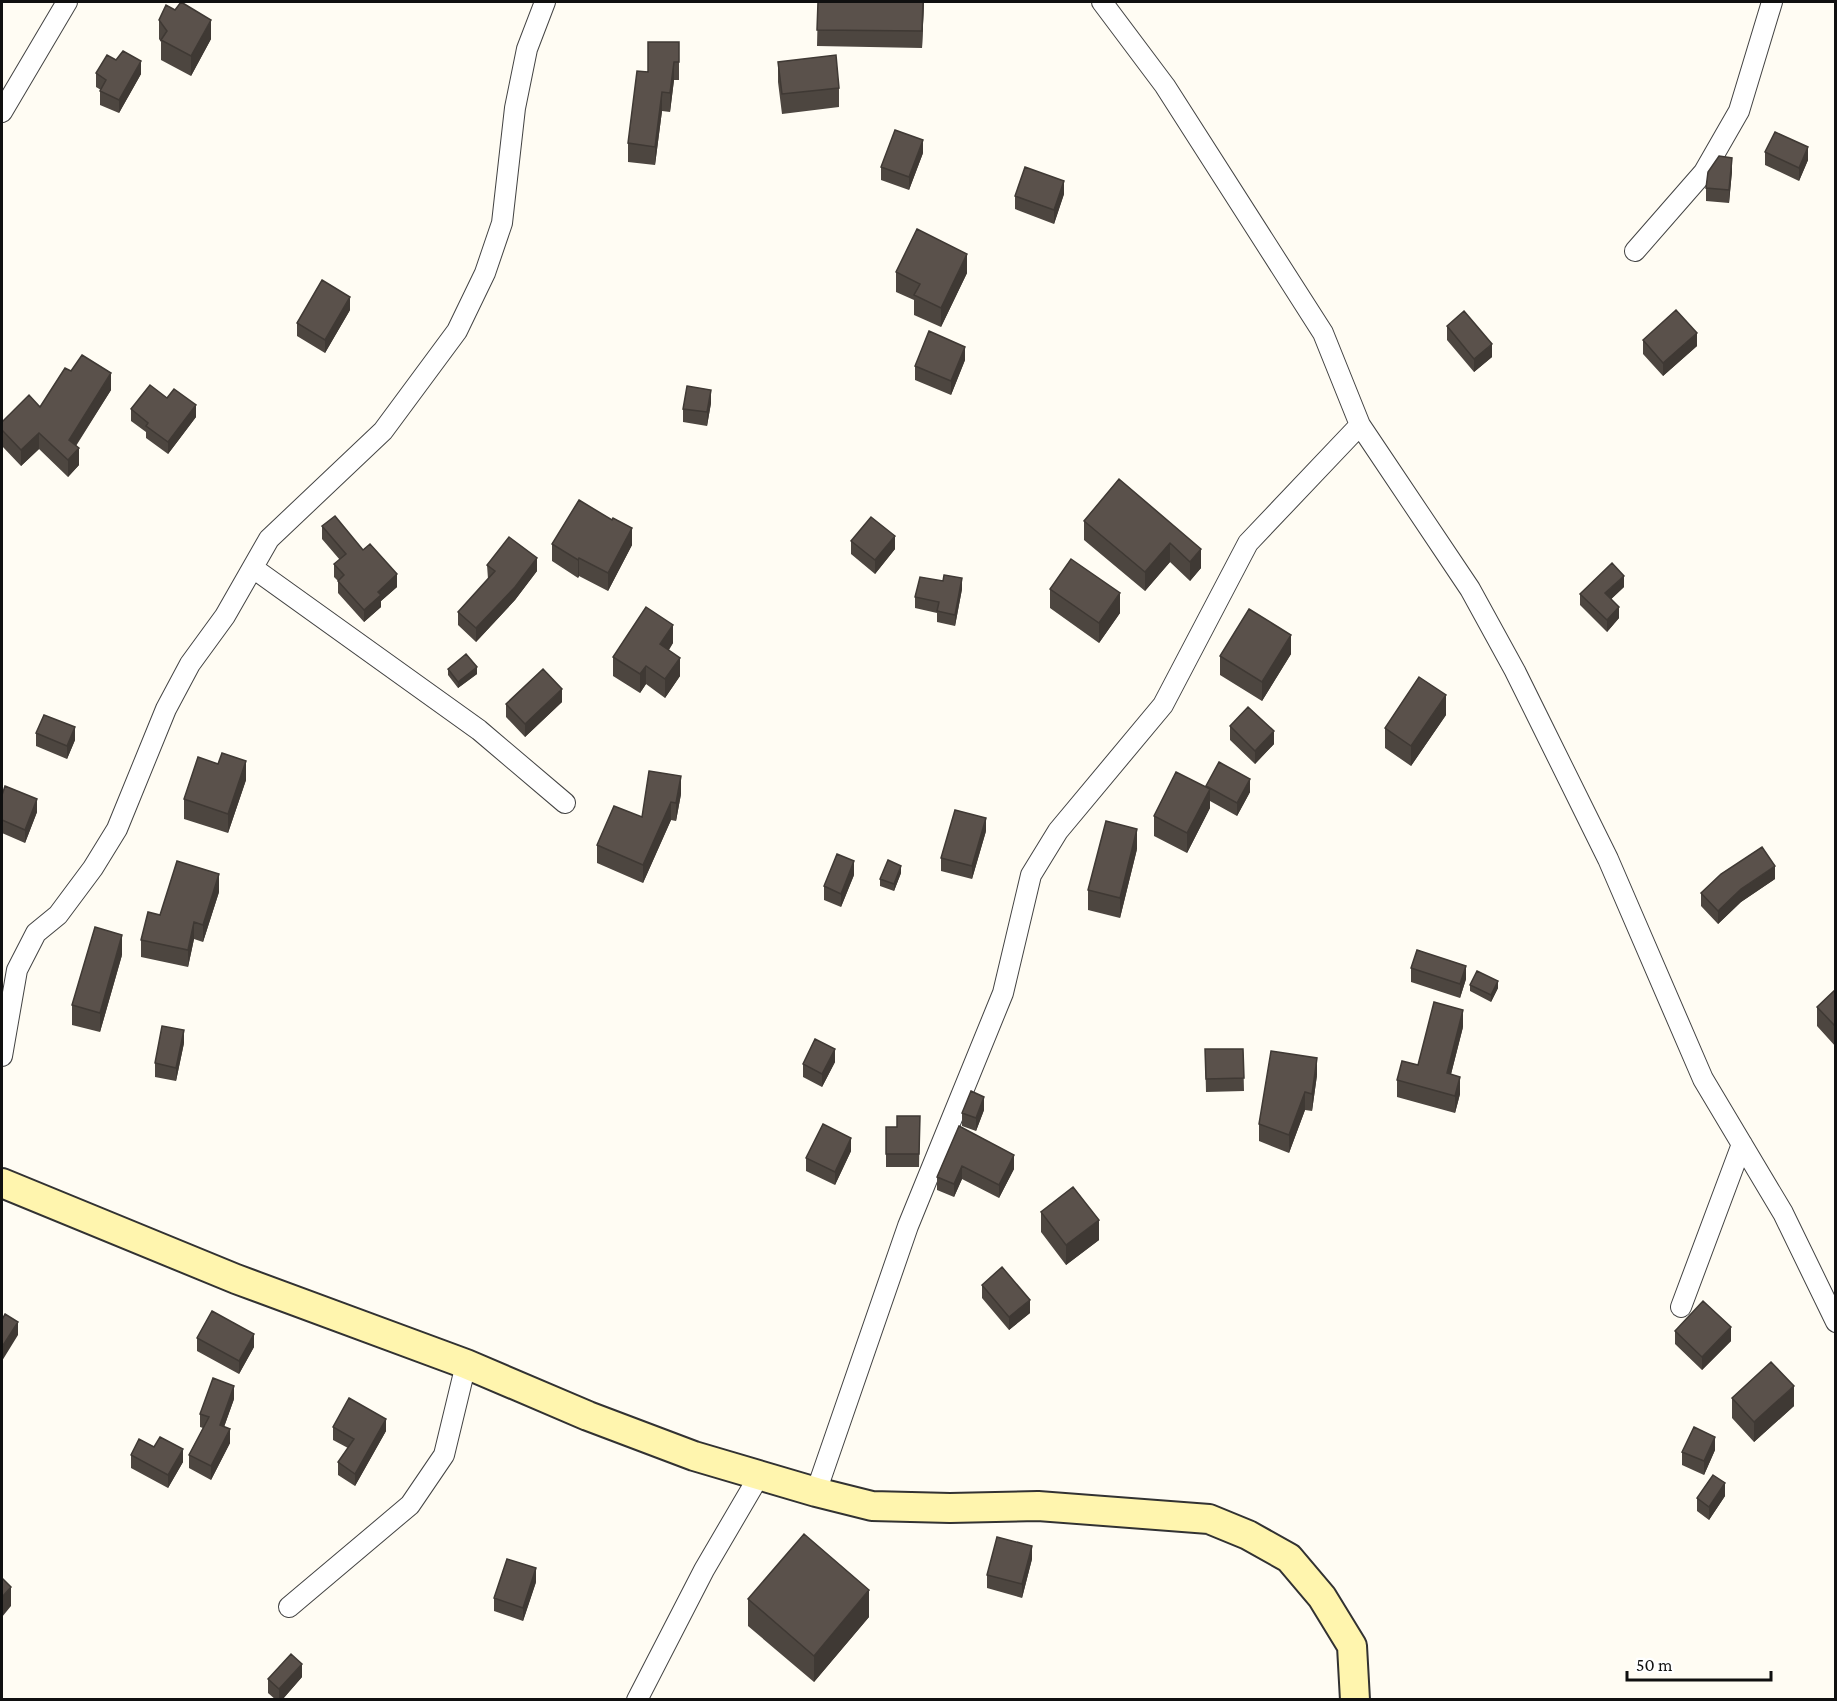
<svg xmlns="http://www.w3.org/2000/svg" width="1837" height="1701" font-family="'Crimson Pro',serif">
<style>
.lines{fill:none;stroke-linecap:round;stroke-linejoin:round}
.street-casing{stroke:#434343;stroke-width:22}
.secondary-casing{stroke:#323232;stroke-width:32}
.street{stroke:#fff;stroke-width:20}
.secondary{stroke:#fff5ae;stroke-width:28}
.wall{fill:#4d4640}
.shaded-wall{fill:#3f3934}
.building{fill:#5a514b;stroke:#3f3934;stroke-width:1.5}
</style>
<rect width="100%" height="100%" fill="#fffcf3"/>
<g class="lines">
<defs>
<path id="street" d="M1102 2 1165 86 1323 333 1360 425 1470 589 1515 671 1608 859 1703 1079 1783 1213 1836 1322
M2 112 67 2
M1635 251 1704 172 1739 111 1772 2
M253 568 479 730 565 803
M2 1056 17 970 36 933 58 915 93 868 117 829 166 709 190 664 225 616 269 539 383 431 457 331 485 273 502 223 515 108 527 49 545 2
M1681 1307 1742 1144
M816 1492 908 1226 1003 993 1031 875 1058 831 1163 705 1248 543 1360 425
M289 1607 410 1505 444 1455 466 1364
M637 1700 704 1570 759 1476"/>
<path id="secondary" d="M2 1183 236 1279 466 1364 588 1416 694 1456 816 1492 872 1506 950 1508 1038 1506 1209 1519 1248 1535 1289 1558 1322 1597 1352 1646 1355 1700"/>
</defs>
<use href="#street" class="street-casing"/>
<use href="#secondary" class="secondary-casing"/>
<use href="#street" class="street"/>
<use href="#secondary" class="secondary"/>
</g>
<path class="wall" d="M818 2H924L922 48 817 46Z
M159 20 211 39 191 76 161 60V42L159 39Z
M679 42V80H674L670 112 662 111 655 165 628 162V143L648 72Z
M116 60 141 74 119 113 100 105V91L101 90 96 87V73Z
M778 62 839 88V107L782 114 778 82Z
M1765 152 1808 160 1799 181 1765 165Z
M923 153 909 190 881 180V167Z
M1732 171 1729 203 1706 201V188Z
M1064 194 1054 224 1015 209V196Z
M896 272 967 273 941 327 914 315V300L896 292Z
M350 310 325 353 297 336V323Z
M1447 326 1492 357 1474 372 1447 340Z
M1643 340 1697 346 1663 376 1643 354Z
M965 360 951 395 915 380V366Z
M71 371 111 390 76 446 79 465 68 477 39 449 21 466 2 446V422L40 407Z
M167 398 196 417 168 454 146 438V432L131 421V409Z
M711 403 707 426 683 422V409Z
M1119 479 1201 568 1190 581 1170 562 1145 591 1084 540V521Z
M612 520 632 545 608 591 579 576 578 578 552 561V544Z
M322 526 363 550 397 587 381 601V607L364 622 338 593V581L334 577V564L340 560 322 539Z
M851 541 895 549 875 574 851 554Z
M487 565 537 571 515 600 476 642 458 625V612L488 579Z
M1624 587 1611 599 1619 618 1607 632 1580 605V594Z
M962 589 955 626 937 622V613L915 608V597Z
M1050 589 1120 613 1099 643 1050 608Z
M673 643 669 650 680 676 665 698 646 684 640 693 613 676V657Z
M1291 654 1262 701 1220 675V656Z
M448 669 477 674 458 688 448 675Z
M562 702 525 737 506 717V704Z
M1446 715 1411 766 1385 748V728Z
M1230 726 1274 744 1255 764 1230 740Z
M36 733 75 740 67 759 36 746Z
M218 764 246 780 228 833 184 819V799Z
M1206 786 1250 792 1237 816 1210 801V808L1187 853 1154 836V816L1206 787Z
M681 794 676 821 671 820 643 883 597 863V845Z
M2 795 37 812 25 843 2 833Z
M986 831 972 879 941 871V858Z
M1137 849 1120 918 1088 910V890Z
M901 873 894 891 880 886V879Z
M854 875 841 907 824 900V886Z
M1775 879 1741 902 1718 924 1701 906V893Z
M219 892 203 942 194 939 188 967 141 957V940L160 915Z
M122 955 100 1032 72 1025V1005Z
M1411 968 1466 979 1460 998 1411 982Z
M1470 985 1498 988 1491 1002 1470 991Z
M1836 989V1047L1817 1026V1007Z
M1463 1027 1451 1074 1460 1094 1455 1113 1397 1097V1080L1418 1065Z
M184 1043 176 1081 155 1077V1063Z
M1205 1049H1243L1244 1091 1206 1092Z
M835 1062 822 1087 803 1077V1064Z
M1317 1075 1312 1111 1305 1110 1289 1153 1259 1141V1124Z
M984 1110 976 1131 962 1126V1113Z
M920 1116 919 1167H886V1127H897Z
M959 1126 1014 1169 999 1198 962 1179 954 1197 937 1190V1177Z
M851 1151 835 1185 806 1171V1158Z
M1041 1212 1099 1240 1066 1265 1041 1232Z
M982 1285 1030 1313 1009 1330 982 1298Z
M1675 1331 1731 1341 1702 1370 1675 1344Z
M197 1338 254 1347 239 1374 197 1351Z
M1732 1398 1794 1406 1754 1442 1732 1418Z
M234 1399 224 1427 230 1443 211 1480 189 1468V1455L203 1428 200 1427V1414Z
M333 1427 386 1431 355 1486 338 1475V1462L348 1448 333 1440Z
M154 1447 183 1462 168 1488 131 1468V1455Z
M1715 1450 1704 1475 1682 1465V1452Z
M1725 1496 1709 1520 1697 1511V1498Z
M1032 1559 1022 1598 987 1588V1575Z
M536 1582 523 1621 494 1611V1598Z
M748 1599 869 1617 814 1682 748 1626Z
M302 1677 282 1700H276L268 1693V1679Z"/>
<path class="shaded-wall" d="M923 2H924L922 48V31Z
M211 20V39L191 76V56Z
M141 61V74L119 113V100Z
M674 62V80L670 112V93Z
M662 92V111L655 165V147Z
M923 140V153L909 190V177Z
M1808 147V160L1799 181V168Z
M1732 158V171L1729 203V190Z
M1064 181V194L1054 224V210Z
M967 254V273L941 327V308Z
M350 297V310L325 353V340Z
M1697 333V346L1663 376V363Z
M1492 344V357L1474 372V359Z
M965 347V360L951 395V381Z
M111 373V390L69 456V440Z
M711 390V403L707 426V412Z
M196 405V417L168 454V442Z
M39 433V449L21 466V450Z
M79 448V465L68 477V460Z
M632 528V545L608 591V573Z
M895 536V549L875 574V560Z
M1170 543V562L1145 591V572Z
M1201 549V568L1190 581V562Z
M537 558V571L515 600 476 642V628Z
M579 558V576L578 578V560Z
M397 574V587L381 601V607L364 622V610L378 592Z
M1624 576V587L1605 605V593Z
M962 578V589L955 626V615Z
M1120 593V613L1099 643V623Z
M1619 607V618L1607 632V620Z
M673 625V643L660 662V644Z
M1291 635V654L1262 701V682Z
M680 658V676L665 698V679Z
M646 666V684L640 693V674Z
M477 667V674L458 688V682Z
M562 689V702L525 737V724Z
M1446 695V715L1411 766V746Z
M75 727V740L67 759V746Z
M1274 731V744L1255 764V751Z
M246 761V780L228 833V814Z
M681 776V794L676 821V803Z
M1250 779V792L1237 816V803Z
M1210 789V808L1187 853V833Z
M37 799V812L25 843V830Z
M671 802V820L643 883V865Z
M986 818V831L972 879V866Z
M1137 829V849L1120 918V898Z
M854 861V875L841 907V894Z
M901 866V873L894 891V884Z
M1775 866V879L1741 902 1718 924V911L1741 889Z
M219 874V892L203 942V925Z
M194 922V939L188 967V950Z
M122 935V955L100 1032V1013Z
M1466 966V979L1460 998V984Z
M1498 981V988L1491 1002V995Z
M1463 1010V1027L1447 1090V1073Z
M184 1030V1043L176 1081V1068Z
M835 1049V1062L822 1087V1074Z
M1317 1058V1075L1312 1111V1094Z
M1460 1077V1094L1455 1113V1096Z
M1305 1092V1110L1289 1153V1135Z
M984 1097V1110L976 1131V1118Z
M851 1138V1151L835 1185V1172Z
M1014 1155V1169L999 1198V1185Z
M962 1166V1179L954 1197V1184Z
M1099 1220V1240L1066 1265V1245Z
M1030 1300V1313L1009 1330V1317Z
M18 1322V1335L2 1361V1347Z
M1731 1327V1341L1702 1370V1357Z
M254 1334V1347L239 1374V1361Z
M234 1386V1399L220 1438V1425Z
M1794 1386V1406L1754 1442V1422Z
M386 1419V1431L355 1486V1474Z
M230 1429V1443L211 1480V1466Z
M1715 1437V1450L1704 1475V1461Z
M183 1449V1462L168 1488V1475Z
M1725 1483V1496L1709 1520V1507Z
M1032 1546V1559L1022 1598V1584Z
M536 1568V1582L523 1621V1608Z
M11 1587V1606L2 1617V1597Z
M869 1590V1617L814 1682V1656Z
M302 1664V1677L282 1700H279V1689Z"/>
<path class="building" d="M181 2 211 20 191 56 161 40 167 31 159 20 166 5 175 10Z
M818 2H923L922 31 817 30Z
M648 42H679V62H674L670 93 662 92 655 147 628 143 637 71 648 72Z
M123 51 141 61 119 100 100 91 106 80 96 73 107 55 116 60Z
M836 55 839 88 782 94 778 62Z
M895 130 923 140 909 177 881 167Z
M1775 132 1808 147 1799 168 1765 152Z
M1719 156 1732 158 1729 190 1706 188 1708 172Z
M1025 167 1064 181 1054 210 1015 196Z
M917 229 967 254 941 308 914 295 920 284 896 272Z
M322 280 350 297 325 340 297 323Z
M1676 310 1697 333 1663 363 1643 340Z
M1464 311 1492 344 1474 359 1447 326Z
M929 331 965 347 951 381 915 366Z
M82 355 111 373 69 440 79 448 68 460 39 433 21 450 2 430V422L29 395 40 407 65 368 71 371Z
M150 385 167 398 174 389 196 405 168 442 146 426 148 423 131 409Z
M687 386 711 390 707 412 683 409Z
M1119 479 1201 549 1190 562 1170 543 1145 572 1084 521Z
M579 500 612 520 613 518 632 528 608 573 579 558 578 560 552 544Z
M335 516 363 550 370 544 397 574 378 592 381 595 364 610 338 581 344 575 334 564 346 554 322 526Z
M871 517 895 536 875 560 851 541Z
M509 537 537 558 515 587 476 628 458 612 495 571 487 565Z
M1071 559 1120 593 1099 623 1050 589Z
M1612 563 1624 576 1605 593 1619 607 1607 620 1580 594Z
M944 575 962 578 955 615 937 611 939 602 915 597 920 577 943 581Z
M646 607 673 625 660 644 680 658 665 679 646 666 640 674 613 657Z
M1249 609 1291 635 1262 682 1220 656Z
M466 654 477 667 458 682 448 669Z
M543 669 562 689 525 724 506 704Z
M1419 677 1446 695 1411 746 1385 728Z
M1248 707 1274 731 1255 751 1230 726Z
M44 715 75 727 67 746 36 733Z
M222 753 246 761 228 814 184 799 198 757 218 764Z
M1219 762 1250 779 1237 803 1206 786Z
M649 771 681 776 676 803 671 802 643 865 597 845 614 806 642 817Z
M1176 772 1210 789 1187 833 1154 816Z
M5 786 37 799 25 830 2 820V795Z
M955 810 986 818 972 866 941 858Z
M1106 821 1137 829 1120 898 1088 890Z
M1762 847 1775 866 1741 889 1718 911 1701 893 1721 874Z
M837 854 854 861 841 894 824 886Z
M888 860 901 866 894 884 880 879Z
M177 861 219 874 203 925 194 922 188 950 141 940 148 912 160 915Z
M95 927 122 935 100 1013 72 1005Z
M1417 950 1466 966 1460 984 1411 968Z
M1477 971 1498 981 1491 995 1470 985Z
M1836 989V1027L1817 1007Z
M1434 1002 1463 1010 1447 1073 1460 1077 1455 1096 1397 1080 1402 1061 1418 1065Z
M162 1026 184 1030 176 1068 155 1063Z
M815 1039 835 1049 822 1074 803 1064Z
M1205 1049H1243L1244 1078 1206 1079Z
M1271 1051 1317 1058 1312 1094 1305 1092 1289 1135 1259 1124Z
M971 1091 984 1097 976 1118 962 1113Z
M897 1116H920L919 1154H886V1127H897Z
M823 1124 851 1138 835 1172 806 1158Z
M959 1126 1014 1155 999 1185 962 1166 954 1184 937 1177Z
M1073 1187 1099 1220 1066 1245 1041 1212Z
M1002 1267 1030 1300 1009 1317 982 1285Z
M1703 1301 1731 1327 1702 1357 1675 1331Z
M212 1311 254 1334 239 1361 197 1338Z
M5 1314 18 1322 2 1347V1320Z
M1771 1362 1794 1386 1754 1422 1732 1398Z
M213 1378 234 1386 220 1425 230 1429 211 1466 189 1455 209 1417 200 1414Z
M349 1398 386 1419 355 1474 338 1462 354 1439 333 1427Z
M1694 1427 1715 1437 1704 1461 1682 1452Z
M160 1437 183 1449 168 1475 131 1455 139 1439 154 1447Z
M1713 1475 1725 1483 1709 1507 1697 1498Z
M804 1534 869 1590 814 1656 748 1599Z
M997 1537 1032 1546 1022 1584 987 1575Z
M507 1559 536 1568 523 1608 494 1598Z
M2 1578 11 1587 2 1597Z
M291 1654 302 1664 279 1689 268 1679Z"/>
<rect width="1837" height="1701" fill="none" stroke="#101010" stroke-width="6"/>
<path d="M1627 1671v9h144v-9" fill="none" stroke="#101010" stroke-width="3"/>
<text x="1636" y="1671" font-size="18" fill="#101010" stroke="#ffffff" stroke-width="4.5" paint-order="stroke">50 m</text>
</svg>
